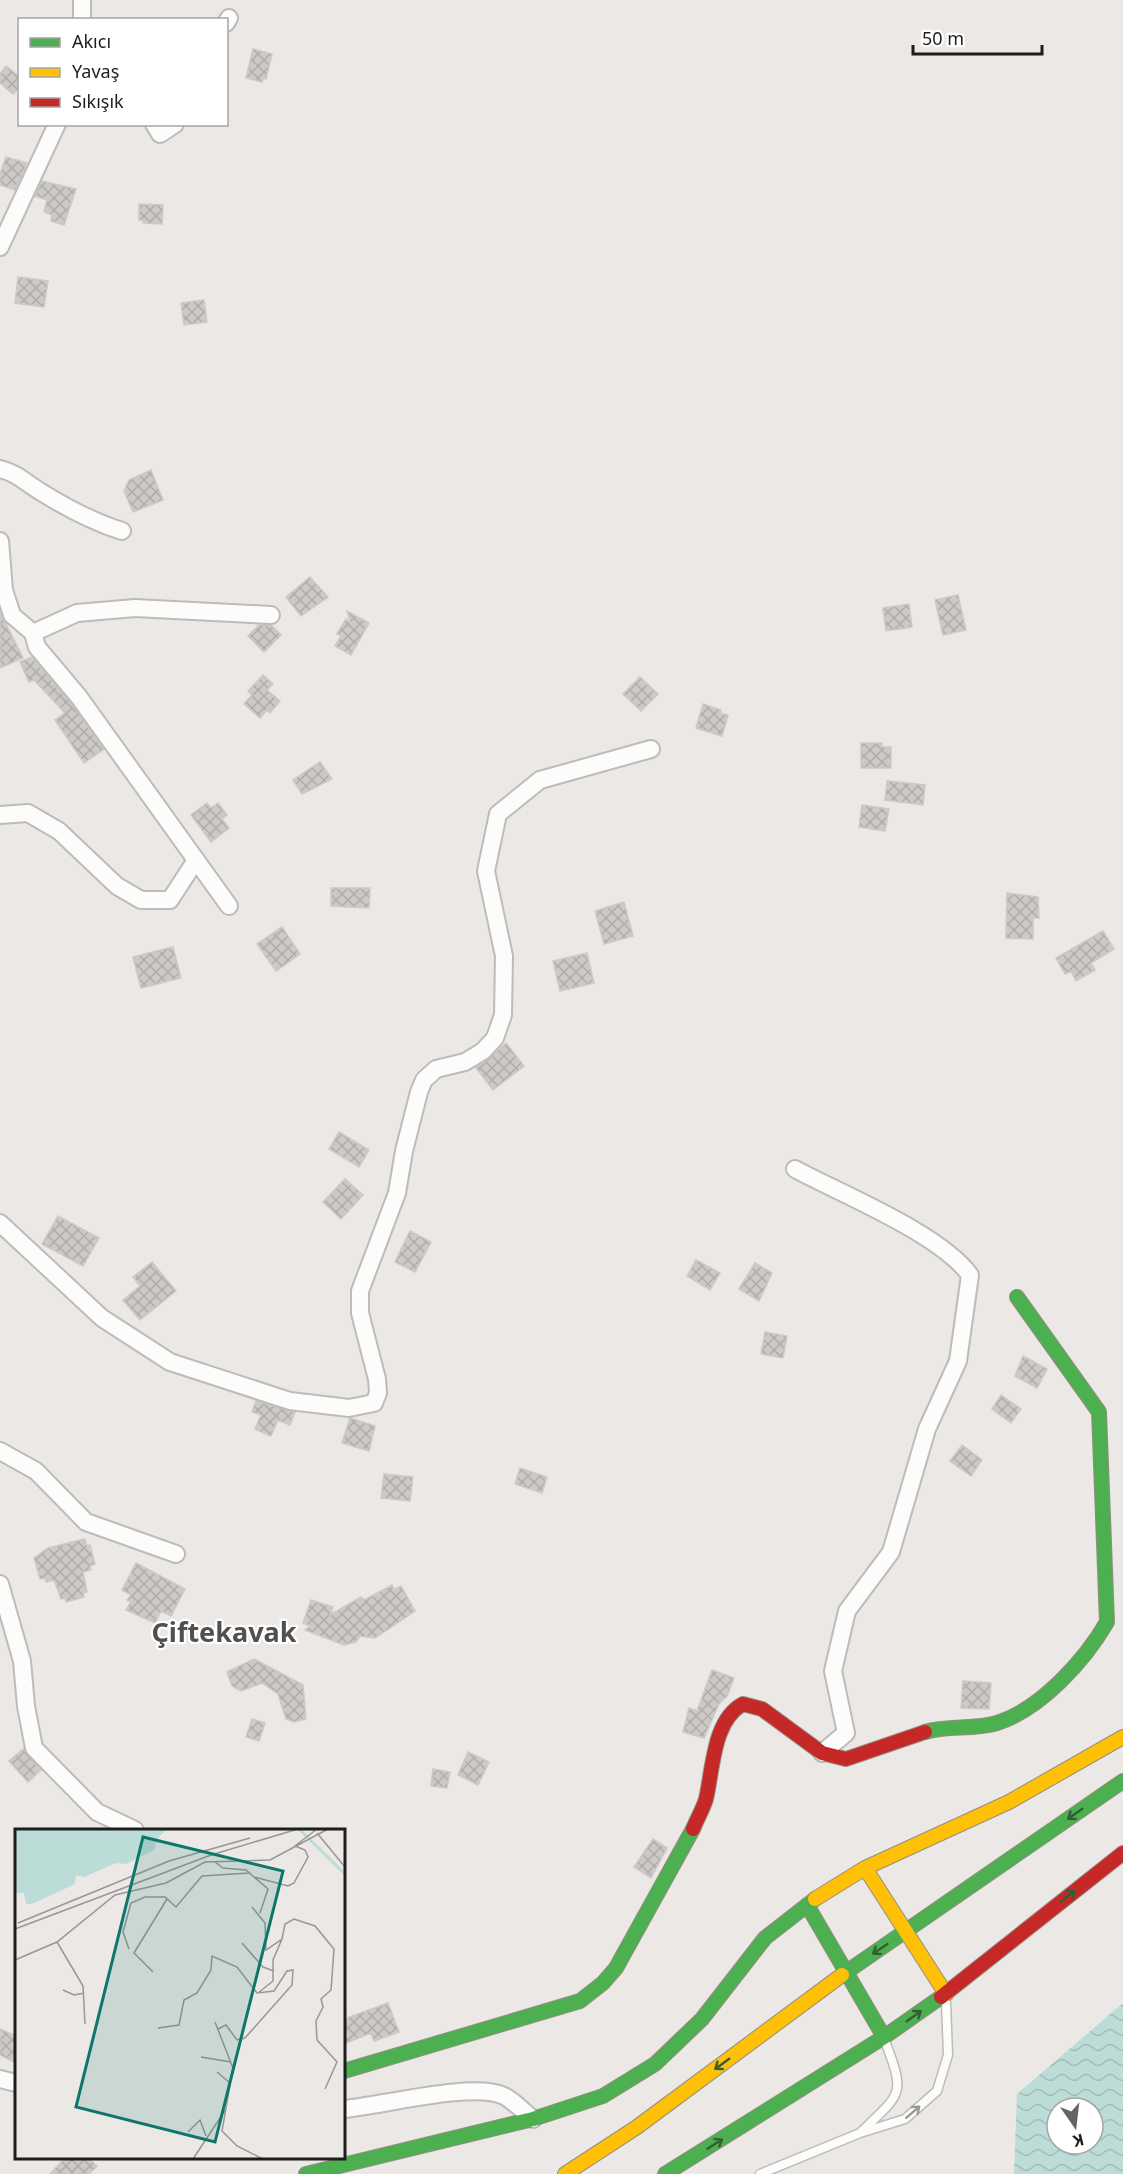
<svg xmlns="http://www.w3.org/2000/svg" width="1123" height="2174" font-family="'Noto Sans',sans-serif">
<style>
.water{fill:url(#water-waves);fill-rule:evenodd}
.building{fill:url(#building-cross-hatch);stroke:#cec9c8;stroke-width:1.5}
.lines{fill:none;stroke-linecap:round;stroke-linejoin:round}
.lane-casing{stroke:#bdbbbb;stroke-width:11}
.street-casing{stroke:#bdbbbb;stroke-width:20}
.fast-casing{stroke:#948e80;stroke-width:16}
.slow-casing{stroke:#948e80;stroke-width:16}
.jam-casing{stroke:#948e80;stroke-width:16}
.lane{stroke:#fcfcfb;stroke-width:8}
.street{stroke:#fcfcfb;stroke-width:16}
.fast{stroke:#4caf50;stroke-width:14}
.slow{stroke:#ffc107;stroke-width:14}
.jam{stroke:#c62828;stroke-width:14}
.oneway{stroke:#325f34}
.oneway2{stroke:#989897}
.labels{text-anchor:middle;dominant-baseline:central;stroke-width:4.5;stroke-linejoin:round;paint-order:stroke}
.district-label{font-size:27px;font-weight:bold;fill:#505050;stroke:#fff}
.inset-river{fill:none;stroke:#bcdcd8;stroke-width:3}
.inset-road{fill:none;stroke:#999796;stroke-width:1.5}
.view{fill:#0f766e;fill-opacity:0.15;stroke:#0f766e;stroke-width:3}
.inset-edge{fill:none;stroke:#1d1d1d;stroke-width:3}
</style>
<defs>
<pattern id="water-waves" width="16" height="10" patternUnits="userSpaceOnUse" patternTransform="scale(1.5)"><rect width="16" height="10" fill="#bcdcd8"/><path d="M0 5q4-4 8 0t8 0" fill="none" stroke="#a1bcb9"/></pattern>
<pattern id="building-cross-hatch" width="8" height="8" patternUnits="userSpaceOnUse" patternTransform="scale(1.5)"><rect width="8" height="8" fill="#ccc9c7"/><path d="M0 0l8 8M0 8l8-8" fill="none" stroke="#afacaa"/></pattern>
</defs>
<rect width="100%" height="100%" fill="#ebe8e6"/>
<path class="water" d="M1123 2003V2174H1014L1017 2094ZM1057 2108H1093V2144H1057Z"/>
<path class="building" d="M253 49 272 54 266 79 263 78 262 82 246 78Z
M6 66 20 77V87L13 94 0 83V74Z
M6 157 27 163 15 190 0 185V174Z
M42 181 76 189 64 225 51 221 52 215 44 212 47 200 35 196Z
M139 204 163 205 162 224 143 223V220H139Z
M18 277 48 281 44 307 15 303Z
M204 300 207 322 184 325 181 303Z
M151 470 163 500 133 512 124 491 129 480Z
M310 577 328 597 301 616 286 597Z
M958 595 966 630 943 635 935 600Z
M909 604 912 627 886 631 883 608Z
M347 611 369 623 351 655 335 646 341 636 337 634 346 619 351 624Z
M0 612 23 658 0 668Z
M259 625H271L281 635 264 652 248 636Z
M32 657 71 703 104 749 84 763 55 720 65 713 34 680 29 682 20 662Z
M263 675 273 684 267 690 280 701 270 713 267 710 260 718 244 704 252 695 248 691Z
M640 677 658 694 641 711 623 694Z
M703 704 721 710 720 713 728 715 722 736 696 728Z
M861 743H882V747H891V768H861Z
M320 762 332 779 302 794 293 780Z
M887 781 925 785 923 805 885 800Z
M207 803 211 808 218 803 227 815 222 819 229 828 211 842 191 815Z
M862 805 889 809 885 831 859 827Z
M331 888H370L369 908 331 906Z
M1007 893 1038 897 1039 918H1033V939L1006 938Z
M624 902 633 936 604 944 595 911Z
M282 927 300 954 276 971 257 944Z
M1103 931 1114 949 1091 963 1095 970 1076 981 1071 971 1065 974 1056 958Z
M173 947 181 978 141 988 133 957Z
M587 953 594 983 560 991 553 961Z
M506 1043 524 1066 493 1090 476 1068 490 1058Z
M339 1132 369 1150 359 1167 329 1149Z
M345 1179 363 1195 341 1219 323 1202Z
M58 1216 99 1238 83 1266 42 1244Z
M410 1231 431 1242 415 1272 395 1262Z
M696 1260 720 1273 710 1290 687 1276Z
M152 1262 176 1291 140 1320 123 1300 140 1286 133 1277Z
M755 1263 772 1273 759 1301 739 1289Z
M765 1332 787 1336 783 1358 761 1354Z
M1023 1356 1047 1369 1037 1388 1015 1376Z
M1001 1395 1021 1409 1011 1423 992 1409Z
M256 1401 295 1412 290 1425 278 1420 271 1436 255 1429 261 1415 252 1412Z
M350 1418 375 1426 369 1451 342 1443Z
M962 1445 982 1460 971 1476 950 1461Z
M520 1468 547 1477 542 1493 515 1484Z
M384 1474 413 1477 410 1501 381 1498Z
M85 1539 87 1546 90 1545 95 1564 90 1566 91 1570 83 1572 87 1592 83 1593 84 1597 66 1602 65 1598 61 1599 54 1580 46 1582 45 1578 40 1579 34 1558 48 1548Z
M136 1563 185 1589 171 1616 161 1611 155 1623 126 1610 131 1602 127 1600 131 1595 122 1590Z
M392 1585 394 1590 401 1586 415 1611 375 1638 360 1636 356 1642 344 1645 305 1630 310 1626 303 1623 311 1600 333 1607 330 1615 361 1597 364 1600Z
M254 1659 303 1685 306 1719 294 1722 286 1719 278 1694 262 1683 241 1691 232 1686 227 1672Z
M712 1670 734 1678 727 1696 719 1704 704 1738 683 1732 689 1708 697 1711Z
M963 1681 991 1683 989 1709 961 1708Z
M252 1719 265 1723 259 1741 246 1737Z
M23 1749 41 1770 28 1782 9 1761Z
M468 1752 489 1762 478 1785 458 1775Z
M433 1769 450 1772 447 1788 431 1786Z
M653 1839 667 1848 651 1878 634 1867Z
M388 2003 399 2032 374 2041 371 2033 344 2044V2019Z
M0 2029 16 2036V2063L0 2055Z
M66 2157H87L97 2166 89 2174H50Z"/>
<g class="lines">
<defs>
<path id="lane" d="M862 2131C903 2092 905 2094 885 2041
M760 2174 860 2133 905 2119 937 2091 948 2055 946 2003"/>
<path id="street" d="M82 0V20
M226 23 229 18
M154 124 160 134 175 124
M0 247 57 124
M0 469C17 473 26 483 41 492 67 508 93 522 122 531
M0 541 4 590 12 615 33 633 37 647 79 697 229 906
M33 633 77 613 135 608 271 615
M0 815 28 813 59 831 117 886 141 900H170L196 860
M795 1169C843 1195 939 1233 970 1275L958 1361 927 1429 891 1552 847 1611 833 1671 846 1733 822 1753
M0 1223 102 1318 170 1362 290 1401 349 1408 374 1403 378 1393 377 1379 360 1313V1291L397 1193 404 1151 419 1092 424 1080 436 1069 465 1062 483 1051 495 1038 503 1015 504 956 486 871 498 814 540 780 651 749
M0 1451 36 1471 86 1522 176 1554
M0 1584 22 1661 26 1706 34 1748 97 1812 135 1830
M0 2079 16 2083
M344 2109C380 2106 475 2081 504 2096 514 2101 524 2112 533 2119"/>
<path id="fast" d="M925 1732C948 1725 974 1730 997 1723 1041 1709 1085 1660 1107 1622L1099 1412 1017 1297
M807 1905 884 2037
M842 1975 1123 1781
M344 2071 580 2001 603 1983 616 1968 693 1829
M306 2174 533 2119 603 2096 655 2064 702 2019 765 1938 815 1899
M665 2174 884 2037 941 1997"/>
<path id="slow" d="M865 1868 946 1994
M815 1899 865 1868 1009 1802 1123 1737
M565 2174 637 2127 842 1975"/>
<path id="jam" d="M693 1829C697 1819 703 1809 706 1799 713 1769 713 1720 743 1704L762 1709 822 1753 846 1759 925 1732
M941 1997 1123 1853"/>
</defs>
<use href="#lane" class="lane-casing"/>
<use href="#street" class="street-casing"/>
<use href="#fast" class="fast-casing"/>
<use href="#slow" class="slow-casing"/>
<use href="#jam" class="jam-casing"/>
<use href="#lane" class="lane"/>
<use href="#street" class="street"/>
<use href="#fast" class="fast"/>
<use href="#slow" class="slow"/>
<use href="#jam" class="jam"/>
</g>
<defs><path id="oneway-shaft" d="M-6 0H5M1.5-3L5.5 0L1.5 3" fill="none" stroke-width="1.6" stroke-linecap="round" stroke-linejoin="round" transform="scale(1.5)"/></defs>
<g class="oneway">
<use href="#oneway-shaft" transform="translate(1075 1814) rotate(145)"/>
<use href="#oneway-shaft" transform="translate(1068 1896) rotate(-38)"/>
<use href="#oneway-shaft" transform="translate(880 1949) rotate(146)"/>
<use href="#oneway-shaft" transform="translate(914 2016) rotate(-35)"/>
<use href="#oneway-shaft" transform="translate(722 2064) rotate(144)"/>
<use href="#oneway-shaft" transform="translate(715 2144) rotate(-32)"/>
</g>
<use class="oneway2" href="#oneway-shaft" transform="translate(913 2112) rotate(-41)"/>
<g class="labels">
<g class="district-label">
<text x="224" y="1631">Çiftekavak</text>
</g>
</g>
<g transform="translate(15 1829)">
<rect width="330" height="330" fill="#ebe8e6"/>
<path d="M0 0H152L142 10 139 21 111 35 101 34 69 48 61 46 60 55 17 75H11L9 64H0Z" fill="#bcdcd8"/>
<path class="inset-river" d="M284 0 330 45"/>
<path class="inset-road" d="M302 4 330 38M276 20 302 0M200 33 208 39 231 41 253 60 245 84M239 48 273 57 279 54 293 28 290 21 280 17M151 54 190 33 255 31 313 0M237 78 250 94 251 121 267 110 270 95 279 90 300 97 319 120 316 161 306 170 308 178 301 192 302 211 322 233 310 260M3 94 154 32 235 9M0 100 196 26 283 0M42 113 68 157 70 195M227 114 248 138 259 142M114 120 108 103 116 74 130 68H150L161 78 187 47 234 44M0 131 42 113 100 66 151 54M138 143 119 124 152 70M48 161 59 166 69 164M243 164 258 152V131L267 110M200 193 218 239 207 302 222 317 248 330M143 199 164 196 169 171 182 164 196 141 197 127 222 138 242 164 259 162 272 142 278 141 277 156 230 209 222 211 211 196 203 200M186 228 216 233M202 243 216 255M173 303 185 291 191 307M178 330 211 280"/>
<path class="view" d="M128 8 268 42 200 313 61 278Z"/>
<rect width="330" height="330" class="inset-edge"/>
</g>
<rect x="18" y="18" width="210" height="108" fill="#ffffff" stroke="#a5a5a5" stroke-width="1.5"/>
<rect x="30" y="38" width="30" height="9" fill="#4caf50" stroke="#a5a5a5" stroke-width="1.5"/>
<text x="72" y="48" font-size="18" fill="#1d1d1d">Akıcı</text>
<rect x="30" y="68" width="30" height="9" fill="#ffc107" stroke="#a5a5a5" stroke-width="1.5"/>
<text x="72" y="78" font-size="18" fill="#1d1d1d">Yavaş</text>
<rect x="30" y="98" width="30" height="9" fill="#c62828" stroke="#a5a5a5" stroke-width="1.5"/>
<text x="72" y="108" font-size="18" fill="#1d1d1d">Sıkışık</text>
<g transform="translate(1075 2126) rotate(166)"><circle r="28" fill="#ffffff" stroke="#a5a5a5" stroke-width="1.5"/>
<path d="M0-4.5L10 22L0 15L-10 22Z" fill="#656463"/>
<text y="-9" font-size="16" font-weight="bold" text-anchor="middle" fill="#1d1d1d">K</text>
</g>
<path d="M913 45v9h129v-9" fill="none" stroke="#1d1d1d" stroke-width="3"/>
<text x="922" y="45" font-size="18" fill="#1d1d1d" stroke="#ffffff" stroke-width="4.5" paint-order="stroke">50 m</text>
</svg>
